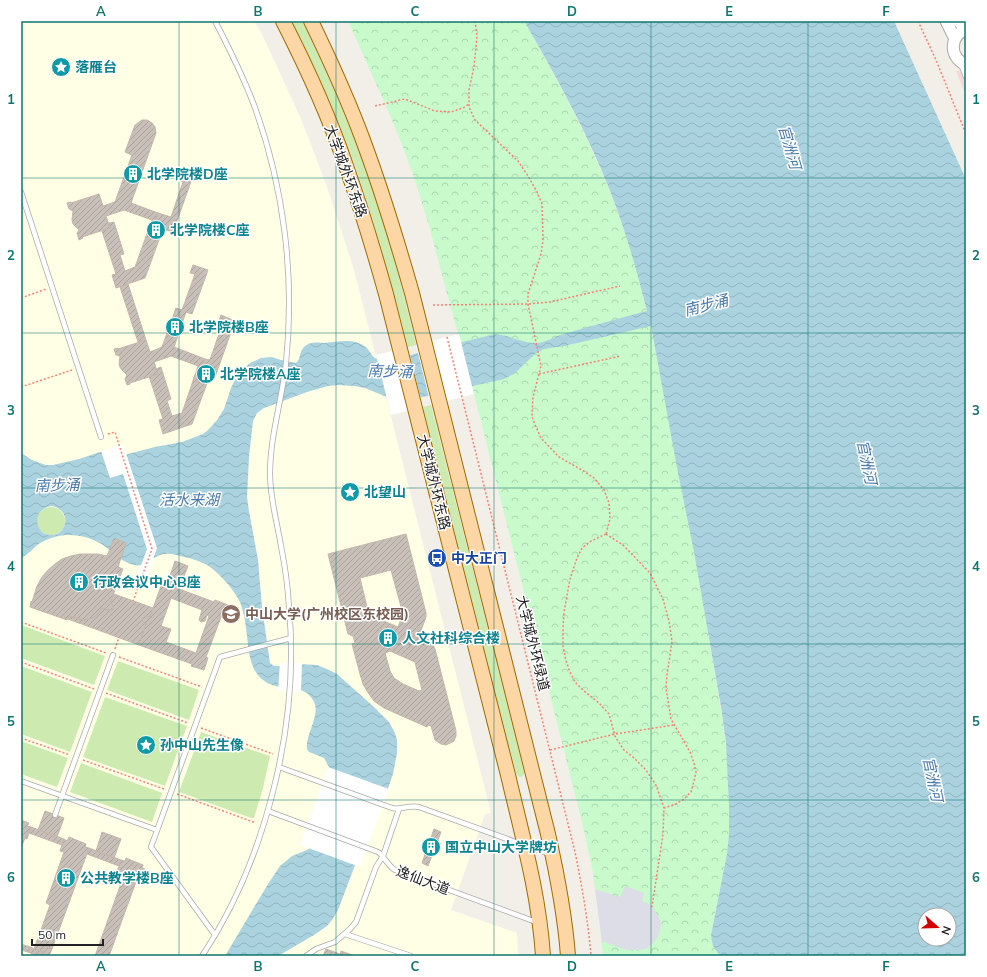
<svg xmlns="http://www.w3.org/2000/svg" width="987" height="977" font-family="Mulish,'Noto Sans SC',sans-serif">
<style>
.commercial{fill:#f2dad9}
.education{fill:#ffffe5}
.grass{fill:#cdebb0}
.park{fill:url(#park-crowns)}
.plaza{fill:#dddde8}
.water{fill:url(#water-waves);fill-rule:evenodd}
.pier{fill:#fff}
.building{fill:url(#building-hatch);stroke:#c4b6ab;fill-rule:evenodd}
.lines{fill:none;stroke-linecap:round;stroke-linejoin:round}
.service-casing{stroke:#a9a9a9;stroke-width:6}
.tertiary-casing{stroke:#a9a9a9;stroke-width:13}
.primary-casing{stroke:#a06b00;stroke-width:16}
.path{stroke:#fa8072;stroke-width:1.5;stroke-dasharray:2 2;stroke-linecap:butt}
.service{stroke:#fff;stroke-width:4.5}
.tertiary{stroke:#fff;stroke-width:11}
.primary{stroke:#fcd6a4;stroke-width:14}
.grid{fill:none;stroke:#0f766e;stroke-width:1;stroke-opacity:0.55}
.labels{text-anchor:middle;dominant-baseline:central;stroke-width:3;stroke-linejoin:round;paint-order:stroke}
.culture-label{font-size:14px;font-weight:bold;fill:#0d838f;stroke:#fff;text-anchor:start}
.street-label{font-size:14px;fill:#222;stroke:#fff}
.transit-label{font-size:14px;font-weight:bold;fill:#164399;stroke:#fff;text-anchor:start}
.education-label{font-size:14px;font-weight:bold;fill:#785e54;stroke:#fff;text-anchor:start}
.water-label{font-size:15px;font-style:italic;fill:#4a7aab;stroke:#fff}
.neatline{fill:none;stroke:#0f766e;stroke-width:1.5}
.grid-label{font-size:13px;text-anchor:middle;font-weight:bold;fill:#0f766e}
</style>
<defs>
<pattern id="park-crowns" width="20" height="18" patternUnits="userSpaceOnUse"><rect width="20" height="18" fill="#c8facc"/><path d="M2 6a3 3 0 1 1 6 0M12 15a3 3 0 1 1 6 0" fill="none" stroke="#acd6af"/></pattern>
<pattern id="water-waves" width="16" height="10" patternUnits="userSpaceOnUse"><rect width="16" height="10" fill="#aad3df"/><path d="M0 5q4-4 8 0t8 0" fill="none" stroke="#92b5bf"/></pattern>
<pattern id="building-hatch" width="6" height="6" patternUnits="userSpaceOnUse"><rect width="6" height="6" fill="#c7bfb8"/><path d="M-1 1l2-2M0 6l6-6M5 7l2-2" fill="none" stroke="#aba49e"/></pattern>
</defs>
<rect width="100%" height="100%" fill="#f2efe9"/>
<path class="commercial" d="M966 70V96L956 71Z"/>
<path class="education" d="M21 21H254L261 32 301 119 315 155 329 193 354 270 491 813 485 814 451 910 517 933 518 956H21Z"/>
<path class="grass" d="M292 21H302C319 56 336 93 350 129 378 199 399 272 416 345L408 347C392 285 375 224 354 163 337 115 315 67 292 21Z
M431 405 524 771V775L521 777 518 776 516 773 423 407Z
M37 521a14 14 0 1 1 28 0a14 14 0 1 1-28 0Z
M21 625 105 656 94 685 21 658Z
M118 661 199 690 189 720 107 690Z
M21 666 92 692 70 752 21 734Z
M105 697 187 726 165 786 83 757Z
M201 732 270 756 263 788 254 818H251L179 792Z
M21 741 68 758 57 787 21 774Z
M81 763 162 793 152 822 70 792Z"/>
<path class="park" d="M348 21H524C565 93 604 166 629 245 657 333 668 426 687 516 696 561 704 606 711 652 721 708 731 765 730 822 729 861 717 898 711 935 712 944 715 951 721 956H603L599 918 592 867 582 822 474 394 429 226 415 180 401 142 386 106Z"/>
<path class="plaza" d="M625 886 644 893 642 901 649 904 654 909 661 922 660 931 658 937 652 944 646 949 637 950H627L602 941 595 889 620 897Z"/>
<path class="water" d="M524 21H894L964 175 966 181V956H721C714 950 712 945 711 935L727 854 729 834V805L726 743 721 707 694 552 678 473 651 326 564 346 544 349 535 354 515 373 504 379 409 400 389 398 365 388 355 386 337 385 328 386 307 392 264 408 257 413 253 421 249 457 247 497 249 511 258 560 262 607 270 663 274 666H280L296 664 317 665 327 669 337 674 374 707 389 722 395 733 397 740V753L393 774 386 794 360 852 338 910 332 920 327 926 314 935 278 956H225L268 884 280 866 292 856 307 850 313 846 325 804 329 767 324 758 309 752 307 749C305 734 322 714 313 700 300 678 270 699 254 669 248 657 248 641 246 628 245 619 243 610 240 602 234 590 221 575 210 567 202 561 186 557 176 555 169 553 162 553 156 557 148 561 143 567 134 565 121 562 113 552 103 545 84 533 61 531 40 543 33 548 28 555 21 558V453L32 460 40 463 46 465H53L79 459 103 451 124 455 155 447 182 442 203 434 208 430 217 420 224 409 231 388 235 380 241 371 250 363 261 358 272 357 281 360 296 363C301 359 299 352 304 347 306 345 310 343 312 343 316 342 321 343 325 343 338 342 353 338 364 346 370 349 371 357 377 359 379 361 383 361 386 361L495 334C510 335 523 344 538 343 547 342 555 336 564 334 591 326 619 318 647 311 635 263 621 215 601 169 579 118 552 69 524 21ZM52 506C75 511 65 541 46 534 42 533 39 529 38 525 35 515 42 507 52 506ZM925 915H949V939H925Z"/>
<path class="pier" d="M459 334 474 394 431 405 416 345Z
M408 347 423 407 391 415 376 355Z
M123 444 157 548 147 577 138 574 147 549 123 474 110 478 101 451Z
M280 663H302L301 692 278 691Z
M328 767 389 789 360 867 300 845Z"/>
<path class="building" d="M142 120H147L152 123 155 127 156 133 131 203 158 213 155 221 124 210 106 216 110 228 82 237 83 238 79 240 77 233 79 230 73 224 72 220 73 211 69 209 67 203 71 202V203L99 194 103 206 115 202 132 155 125 152 135 125Z
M179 171 193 176 173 232 163 229 145 278 116 288 112 275 116 274 102 231 110 228 109 223 114 222 124 254 120 255 125 271 135 267 152 220 155 221 158 213 171 217 183 182 176 179Z
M193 265 208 270 192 314 186 312 174 347 205 359 201 367 171 356 154 362 158 374 130 383V384L127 385 125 379 127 375 121 369 119 365 120 356 116 355 114 349 118 348V349L146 340 150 352 162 347 176 308 182 310 195 274 190 273Z
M128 284 146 340 138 342 120 287Z
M221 315 235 321 215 377 210 375 192 424 163 434 159 420 163 419 149 376 158 374 156 369 161 367 171 399 167 401 172 416 182 413 198 366 201 367 205 359 210 360 222 325 218 324Z
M406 534 426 613V617L419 636 429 640 432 643 435 649 456 731V736L454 741 446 745 441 744 435 740 431 726 428 725 427 727 384 708 374 701 367 691 363 684 360 674 352 644 355 643 353 636 348 634 328 554ZM391 570 403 614 398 627 369 615 360 578ZM390 651 415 662 422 690 419 691 403 684 394 678 390 671 385 653Z
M114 538 126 543 118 567 123 569 110 603 113 605 112 610H109L102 608 98 614 94 617 89 619 83 620 69 616 67 620 30 607 31 601 32 602 37 586 42 577 48 570 55 564 62 559 71 556 80 554H98L107 556Z
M175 561 188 566 179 589 214 602 215 600 228 605 223 617H221L206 657 208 658 204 670 191 666 192 664 139 645 146 624 142 621 143 618 145 616 150 617 162 583 167 585ZM171 598 202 610 199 620 201 622 205 621 207 615 209 616 196 653 166 642 171 629 161 626Z
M114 594 153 608 150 617 145 616 143 618 142 621 146 624 139 645 68 619 69 616 83 620 89 619 94 617 98 614 102 608 109 610H112L113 605 110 603Z
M45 811 64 818 57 837 38 830Z
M21 820 29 823 27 826 31 827 27 839 25 838 21 848Z
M31 827 64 839 62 845 29 833Z
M434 829 441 832 428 866 422 863Z
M102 832 121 839 114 858 96 851Z
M69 837 86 844 85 847 89 848 52 949 47 947 45 953 34 949 50 905 46 903 64 852 60 851 64 839 67 841Z
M89 848 121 860 119 866 87 854Z
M126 858 143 865 142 868 145 869 141 881 137 879 109 956H95L124 875 117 872 121 860 125 861Z
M21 944 30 947 28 952 21 950Z
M30 947 45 953 47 947 52 949 49 956H38L28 952Z
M326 949 340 954 341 951 355 956H323Z"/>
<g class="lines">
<defs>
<path id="service" d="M961 64 966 77
M21 192 101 437
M279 767 392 808C401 810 409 805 419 807L521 844
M21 781 157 830
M268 811 378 852C385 857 387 865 395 870L536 922
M55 815 113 655
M528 846 549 854
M345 934 411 956
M215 935 151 847 220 657 291 638
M202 956C266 860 300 723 289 608 288 587 285 566 281 546 277 522 270 498 270 474 270 436 282 400 286 363 295 276 284 187 254 105 243 76 229 48 215 21
M306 956 316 949 335 942 350 929 356 922 376 867 383 856 399 809"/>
<path id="tertiary" d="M946 21 955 39
M958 21 966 29
M966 29C949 37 949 57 966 65"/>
<path id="primary" d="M283 21C307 68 329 116 346 166 361 208 374 251 386 294L508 775C522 835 539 894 543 956
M311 21C328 56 344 91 358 127 379 181 396 237 412 293L548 834C557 874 565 915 568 956"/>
</defs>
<use href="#service" class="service-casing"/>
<use href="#tertiary" class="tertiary-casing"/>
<use href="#primary" class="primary-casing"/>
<path class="path" d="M475 21 477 36 474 67 469 90V107L475 120 518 161 528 176 537 192 542 204 543 240 541 254 528 294V304L541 366 533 397 532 417 536 427 541 438 559 457 582 470 594 478 604 490 609 503 610 519 606 534
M918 21 936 60 966 134
M375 106 405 99 435 111 451 112 463 108 469 104
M21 298 46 289
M433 305 528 304 550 302 620 286
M447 337 575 852C582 886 588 921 591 956
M539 374 621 356
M21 387 72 370
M108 434 115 432 152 549 133 601
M606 534 591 541 582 548 577 558 570 579 564 612 563 628V646L566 661 570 672 575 682 584 691 599 703 609 714 615 736 623 749 634 758 646 770 656 785 664 808 663 834 652 907
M606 534 623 545 650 573 663 599 669 621 672 641 669 662 667 674 666 688 671 719 690 752 694 763 696 772 694 781 691 792 684 799 676 804 664 808
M21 622 106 653
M115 649 119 637
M119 657 202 687
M21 662 94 689
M106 693 188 723
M201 728 273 754
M21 738 70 755
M550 750 615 734 674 725
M83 760 164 789
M177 794 256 823"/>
<use href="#service" class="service"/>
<use href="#tertiary" class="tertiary"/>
<use href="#primary" class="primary"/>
</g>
<path class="grid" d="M179 21V956M336 21V956M494 21V956M651 21V956M808 21V956M21 178H966M21 333H966M21 488H966M21 644H966M21 800H966"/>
<defs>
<symbol id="sight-disc" viewBox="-11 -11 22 22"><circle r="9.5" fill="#0f9aa8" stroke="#fff"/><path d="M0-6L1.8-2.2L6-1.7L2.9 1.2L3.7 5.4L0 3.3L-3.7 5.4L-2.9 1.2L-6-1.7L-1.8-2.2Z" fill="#fff"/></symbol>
<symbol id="building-disc" viewBox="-11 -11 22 22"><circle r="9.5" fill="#0f9aa8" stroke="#fff"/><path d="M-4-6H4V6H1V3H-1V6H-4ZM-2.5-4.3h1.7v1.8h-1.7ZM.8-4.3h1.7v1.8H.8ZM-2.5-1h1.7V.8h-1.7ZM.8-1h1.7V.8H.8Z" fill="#fff"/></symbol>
<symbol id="bus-disc" viewBox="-11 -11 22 22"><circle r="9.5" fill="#1a4fb4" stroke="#fff"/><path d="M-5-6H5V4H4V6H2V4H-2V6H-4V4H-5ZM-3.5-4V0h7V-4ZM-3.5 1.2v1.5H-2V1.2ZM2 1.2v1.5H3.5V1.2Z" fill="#fff"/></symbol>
<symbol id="university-disc" viewBox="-11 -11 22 22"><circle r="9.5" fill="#8d6e63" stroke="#fff"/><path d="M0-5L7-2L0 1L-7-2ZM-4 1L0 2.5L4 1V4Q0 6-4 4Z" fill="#fff"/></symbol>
</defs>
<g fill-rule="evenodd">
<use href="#sight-disc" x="50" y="56" width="22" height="22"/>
<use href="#building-disc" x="122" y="163" width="22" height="22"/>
<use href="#building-disc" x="145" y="219" width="22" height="22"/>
<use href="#building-disc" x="164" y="316" width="22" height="22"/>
<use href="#building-disc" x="195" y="363" width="22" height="22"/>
<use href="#sight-disc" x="339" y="481" width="22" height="22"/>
<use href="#bus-disc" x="426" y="547" width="22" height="22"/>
<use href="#building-disc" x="68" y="571" width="22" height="22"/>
<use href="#university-disc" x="220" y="603" width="22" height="22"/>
<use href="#building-disc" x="377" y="627" width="22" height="22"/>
<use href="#sight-disc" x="135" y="734" width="22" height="22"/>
<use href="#building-disc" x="420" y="836" width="22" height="22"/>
<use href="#building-disc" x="55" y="867" width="22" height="22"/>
</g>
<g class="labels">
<g class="culture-label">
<text x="75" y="67">落雁台</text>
<text x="147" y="174">北学院楼D座</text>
<text x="170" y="230">北学院楼C座</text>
<text x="189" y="327">北学院楼B座</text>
<text x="220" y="374">北学院楼A座</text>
<text x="364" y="492">北望山</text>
<text x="93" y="582">行政会议中心B座</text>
<text x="402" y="638">人文社科综合楼</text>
<text x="160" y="745">孙中山先生像</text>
<text x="445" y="847">国立中山大学牌坊</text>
<text x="80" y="878">公共教学楼B座</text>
</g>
<g class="street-label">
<text transform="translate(346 171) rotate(70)">大学城外环东路</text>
<text transform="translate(434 482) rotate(76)">大学城外环东路</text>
<text transform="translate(533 643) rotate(76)">大学城外环绿道</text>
<text transform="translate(423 880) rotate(21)">逸仙大道</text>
</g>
<g class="transit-label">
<text x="451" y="558">中大正门</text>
</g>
<g class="education-label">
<text x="245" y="614">中山大学(广州校区东校园)</text>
</g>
<g class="water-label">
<text transform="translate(790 147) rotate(74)">官洲河</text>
<text transform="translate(706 305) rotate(-14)">南步涌</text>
<text transform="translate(390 371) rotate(2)">南步涌</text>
<text transform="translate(867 462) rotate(78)">官洲河</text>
<text transform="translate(57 485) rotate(-2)">南步涌</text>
<text x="189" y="499">活水来湖</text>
<text transform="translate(933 779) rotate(78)">官洲河</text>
</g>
</g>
<rect width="987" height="977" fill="none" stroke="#ffffff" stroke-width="44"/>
<g transform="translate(937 927) rotate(110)"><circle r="19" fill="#ffffff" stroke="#a7a7a7"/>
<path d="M0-3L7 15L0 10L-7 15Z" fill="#d40000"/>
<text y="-6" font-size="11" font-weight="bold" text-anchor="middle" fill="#222222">N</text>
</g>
<path d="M32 939v6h71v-6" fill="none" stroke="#222222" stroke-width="2"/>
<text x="38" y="939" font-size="12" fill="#222222" stroke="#ffffff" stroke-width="3" paint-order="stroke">50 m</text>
<rect x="22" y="22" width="943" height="933" class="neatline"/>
<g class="grid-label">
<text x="101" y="16">A</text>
<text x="258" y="16">B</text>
<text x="415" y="16">C</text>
<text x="572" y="16">D</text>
<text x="729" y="16">E</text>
<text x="886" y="16">F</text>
<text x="11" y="104">1</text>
<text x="976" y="104">1</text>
<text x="11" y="260">2</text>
<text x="976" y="260">2</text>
<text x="11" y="415">3</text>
<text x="976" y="415">3</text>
<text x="11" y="571">4</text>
<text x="976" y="571">4</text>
<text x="11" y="726">5</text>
<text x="976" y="726">5</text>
<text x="11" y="882">6</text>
<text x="976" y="882">6</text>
<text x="101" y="971">A</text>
<text x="258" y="971">B</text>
<text x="415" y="971">C</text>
<text x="572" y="971">D</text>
<text x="729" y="971">E</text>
<text x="886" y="971">F</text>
</g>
</svg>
